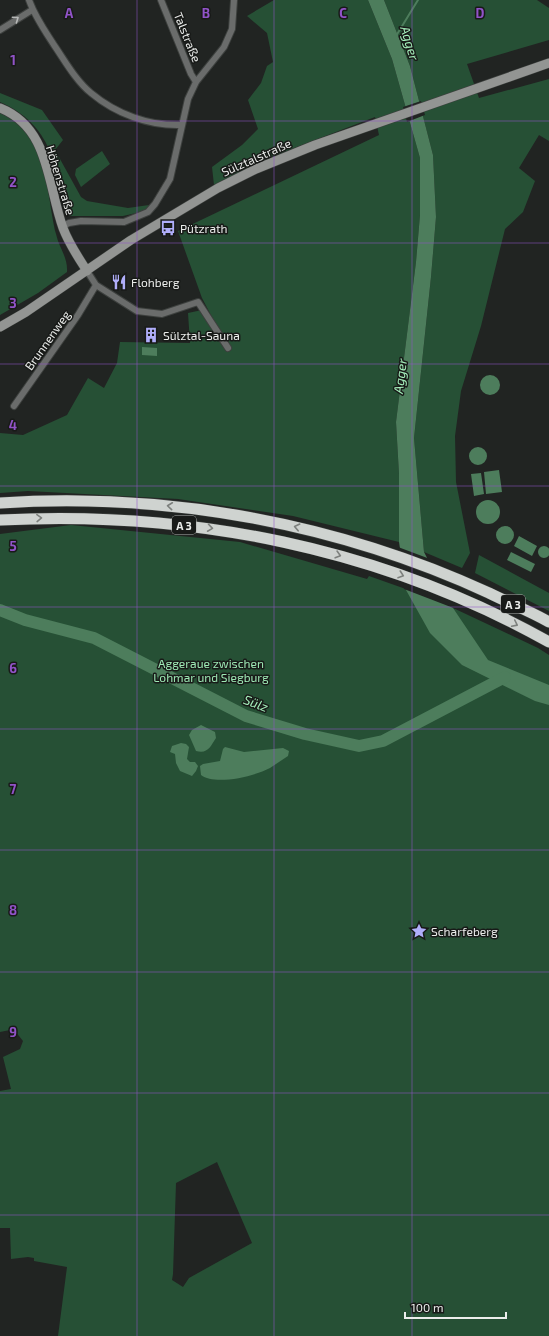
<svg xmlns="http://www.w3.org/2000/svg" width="549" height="1336" font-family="'Exo 2',sans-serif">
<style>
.green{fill:#265035;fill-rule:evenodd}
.water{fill:#4d7d5c}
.pier{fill:#212422}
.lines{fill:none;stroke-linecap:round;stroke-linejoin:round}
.stream{stroke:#4d7d5c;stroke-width:2}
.river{stroke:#4d7d5c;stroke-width:12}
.minor-casing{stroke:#3d403e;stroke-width:8}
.secondary-casing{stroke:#3d403e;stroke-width:10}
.motorway-casing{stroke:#3d403e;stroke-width:12}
.minor{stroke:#6a6c6b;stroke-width:6}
.secondary{stroke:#939593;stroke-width:9}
.motorway{stroke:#cfd3d0;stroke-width:11}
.oneway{stroke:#b7b9b8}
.oneway2{stroke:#7d807d}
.grid{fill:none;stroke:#9153c8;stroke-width:1;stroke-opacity:0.55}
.labels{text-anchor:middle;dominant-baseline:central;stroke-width:3;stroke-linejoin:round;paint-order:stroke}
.shield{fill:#181a18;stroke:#acaeac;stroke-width:1}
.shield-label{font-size:11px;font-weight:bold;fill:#ebedeb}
.street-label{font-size:12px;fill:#ebedeb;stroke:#181a18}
.poi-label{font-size:12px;fill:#ebedeb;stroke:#181a18;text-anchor:start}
.park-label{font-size:12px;fill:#9de8b4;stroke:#181a18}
.water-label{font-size:13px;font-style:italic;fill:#a6f1bd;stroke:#181a18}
.grid-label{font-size:13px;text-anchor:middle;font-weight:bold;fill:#9153c8;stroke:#181a18;stroke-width:3;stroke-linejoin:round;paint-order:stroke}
</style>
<rect width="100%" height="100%" fill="#212422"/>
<path class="green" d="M274 0H368L392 59 420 158V215L416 262 396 422 399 474V542L293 516 178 499 28 491 0 493V433L23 435 67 415 88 378 104 388 117 363 120 342 190 343 188 313 202 310 226 344 202 298 178 231 379 135 375 117 263 160 214 185 212 167 242 145 258 129 248 100 261 83 267 66 273 62 267 33 247 16Z
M384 0H537L549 8V40L467 64 479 98 549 79V141L539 135 519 168 535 181 523 212 505 229 481 326 461 391 455 436 456 482 470 553 462 568 424 552 414 438 431 277 436 217 433 155 410 66Z
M0 93 42 110 63 140 55 150 81 197 87 201 128 208 149 205 145 211 123 216H69C55 167 53 125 0 102Z
M0 113C50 136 45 188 56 234 59 248 68 257 67 272L38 293 0 315Z
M102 151 110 164 81 187 75 175 76 169Z
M71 525 240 542 367 579 369 576 434 599 538 648 549 655V1336H58L67 1267 34 1261V1258L28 1257 11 1259 10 1228H0V1091L11 1089 3 1057 20 1049 23 1041 15 1031 10 1030 0 1032V534ZM217 1162 252 1243 189 1278 183 1287 172 1280 173 1274 176 1183Z
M479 555 549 593V611L475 573Z"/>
<path class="water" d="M368 0H384L410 66 433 155 436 217 431 277 414 438 424 552 453 608 488 660 549 685V705L535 701 462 665 430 633 406 590 399 542V474L396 422 416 262 420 215V158L392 59Z
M142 347 157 348V356L142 355Z
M480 385a10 10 0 1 1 20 0a10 10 0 1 1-20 0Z
M469 456a9 9 0 1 1 18 0a9 9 0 1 1-18 0Z
M499 470 502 492 486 494 484 472Z
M481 473 484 494 474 496 471 474Z
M476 512a12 12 0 1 1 24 0a12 12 0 1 1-24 0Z
M496 535a9 9 0 1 1 18 0a9 9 0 1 1-18 0Z
M519 536 537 546 532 556 514 546Z
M538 552a6 6 0 1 1 12 0a6 6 0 1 1-12 0Z
M511 552 535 564 531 572 507 560Z
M201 725 215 732 216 738C210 747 208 754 196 751L189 735 192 730Z
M181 743 186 744 189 747 187 759 190 762H195L198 766 196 771 192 776 180 771 176 763 175 754 170 752 172 746Z
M225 747 244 752 283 748 289 751 288 756C282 760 276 764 270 768 255 776 215 786 201 775L200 766 203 764 220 761 223 749Z"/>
<path class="pier" d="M421 101 425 115 407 122 403 107Z
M398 547 430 559 456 609 404 589Z"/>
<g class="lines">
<path class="stream" d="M396 36 418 0"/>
<path class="river" d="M0 610 25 620 94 638 246 716 305 734 359 746 383 741 505 677"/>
<defs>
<path id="minor" d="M29 0C35 17 45 31 54 45 65 61 76 81 91 93 116 114 149 126 181 125
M161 0 191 74 196 82
M0 30 32 10
M63 226 69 223 81 221 124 222 148 212 155 204 170 179 188 99 196 82 224 47 232 29 234 0
M87 271 96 285 137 311 162 314 198 302 228 348
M14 406 78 315 96 285"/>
<path id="secondary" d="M0 108C50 128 47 184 63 228 69 244 78 257 87 271
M0 327 26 312 131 240 218 188 256 169 315 145 549 63"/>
<path id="motorway" d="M0 503C168 492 337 523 489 593 509 603 530 611 549 622
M0 520C190 510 382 548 549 642"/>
</defs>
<use href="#minor" class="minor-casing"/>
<use href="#secondary" class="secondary-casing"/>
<use href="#motorway" class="motorway-casing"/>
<use href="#minor" class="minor"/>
<use href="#secondary" class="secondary"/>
<use href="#motorway" class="motorway"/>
</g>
<defs><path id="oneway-chevron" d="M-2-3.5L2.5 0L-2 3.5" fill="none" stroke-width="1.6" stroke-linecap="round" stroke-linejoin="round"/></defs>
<use class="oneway" href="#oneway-chevron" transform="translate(16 19) rotate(-35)"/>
<g class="oneway2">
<use href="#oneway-chevron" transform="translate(170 506) rotate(-174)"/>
<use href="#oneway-chevron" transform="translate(39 518) rotate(-2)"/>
<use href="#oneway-chevron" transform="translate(297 527) rotate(-167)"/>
<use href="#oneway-chevron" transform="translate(210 528) rotate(8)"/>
<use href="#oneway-chevron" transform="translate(338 555) rotate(16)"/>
<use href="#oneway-chevron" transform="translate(401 575) rotate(19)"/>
<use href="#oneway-chevron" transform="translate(515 624) rotate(26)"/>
</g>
<path class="grid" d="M137 0V1336M274 0V1336M412 0V1336M0 121H549M0 243H549M0 364H549M0 486H549M0 607H549M0 729H549M0 850H549M0 972H549M0 1093H549M0 1215H549"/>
<defs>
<symbol id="bus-bare" viewBox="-9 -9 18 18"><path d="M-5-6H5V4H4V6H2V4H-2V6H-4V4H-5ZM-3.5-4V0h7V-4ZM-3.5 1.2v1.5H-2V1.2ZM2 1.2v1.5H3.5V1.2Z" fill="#b0aefa" stroke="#181a18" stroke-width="2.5" paint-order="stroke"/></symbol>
<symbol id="restaurant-bare" viewBox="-9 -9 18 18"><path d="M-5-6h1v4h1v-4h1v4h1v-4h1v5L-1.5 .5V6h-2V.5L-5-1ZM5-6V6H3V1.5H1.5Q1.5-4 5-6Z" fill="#b0aefa" stroke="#181a18" stroke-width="2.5" paint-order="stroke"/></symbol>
<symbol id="building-bare" viewBox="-9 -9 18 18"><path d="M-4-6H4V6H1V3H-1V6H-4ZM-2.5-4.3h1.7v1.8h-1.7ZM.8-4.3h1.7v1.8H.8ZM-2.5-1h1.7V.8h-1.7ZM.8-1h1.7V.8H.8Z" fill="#b0aefa" stroke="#181a18" stroke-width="2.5" paint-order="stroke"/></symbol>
<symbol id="sight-bare" viewBox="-9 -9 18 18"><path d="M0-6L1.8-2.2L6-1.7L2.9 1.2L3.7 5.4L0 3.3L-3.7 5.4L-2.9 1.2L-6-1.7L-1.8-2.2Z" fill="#b0aefa" stroke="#181a18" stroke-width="2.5" paint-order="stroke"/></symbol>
</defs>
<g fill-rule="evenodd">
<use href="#bus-bare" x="157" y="217" width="22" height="22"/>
<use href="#restaurant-bare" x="108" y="271" width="22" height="22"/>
<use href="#building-bare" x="140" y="324" width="22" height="22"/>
<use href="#sight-bare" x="408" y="920" width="22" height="22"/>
</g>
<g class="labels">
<g class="shield">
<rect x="172" y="516" width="24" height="18" rx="3"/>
<rect x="501" y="595" width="24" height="18" rx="3"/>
</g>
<g class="shield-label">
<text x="184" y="525">A 3</text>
<text x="513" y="604">A 3</text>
</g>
<g class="street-label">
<text transform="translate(188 37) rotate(68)">Talstraße</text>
<text transform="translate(256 157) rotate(-24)">Sülztalstraße</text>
<text transform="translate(61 180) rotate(73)">Höhenstraße</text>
<text transform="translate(47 340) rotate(-55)">Brunnenweg</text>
</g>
<g class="poi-label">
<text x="180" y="228">Pützrath</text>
<text x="131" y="282">Flohberg</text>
<text x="163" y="335">Sülztal-Sauna</text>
<text x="431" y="931">Scharfeberg</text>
</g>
<g class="park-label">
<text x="211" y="663">Aggeraue zwischen<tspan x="211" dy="14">Lohmar und Siegburg</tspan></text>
</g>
<g class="water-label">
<text transform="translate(410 43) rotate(73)">Agger</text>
<text transform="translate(400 376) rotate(-83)">Agger</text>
<text transform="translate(256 703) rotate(21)">Sülz</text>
</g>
</g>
<g class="grid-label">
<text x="69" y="18">A</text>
<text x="206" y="18">B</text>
<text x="343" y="18">C</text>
<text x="480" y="18">D</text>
<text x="13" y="65">1</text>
<text x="13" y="187">2</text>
<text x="13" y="308">3</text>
<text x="13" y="430">4</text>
<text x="13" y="551">5</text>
<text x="13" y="673">6</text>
<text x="13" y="794">7</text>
<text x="13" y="915">8</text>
<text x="13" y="1037">9</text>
</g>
<path d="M405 1312v6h101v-6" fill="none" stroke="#ebedeb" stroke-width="2"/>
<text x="411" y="1312" font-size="12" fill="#ebedeb" stroke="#181a18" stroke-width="3" paint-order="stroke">100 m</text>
</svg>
